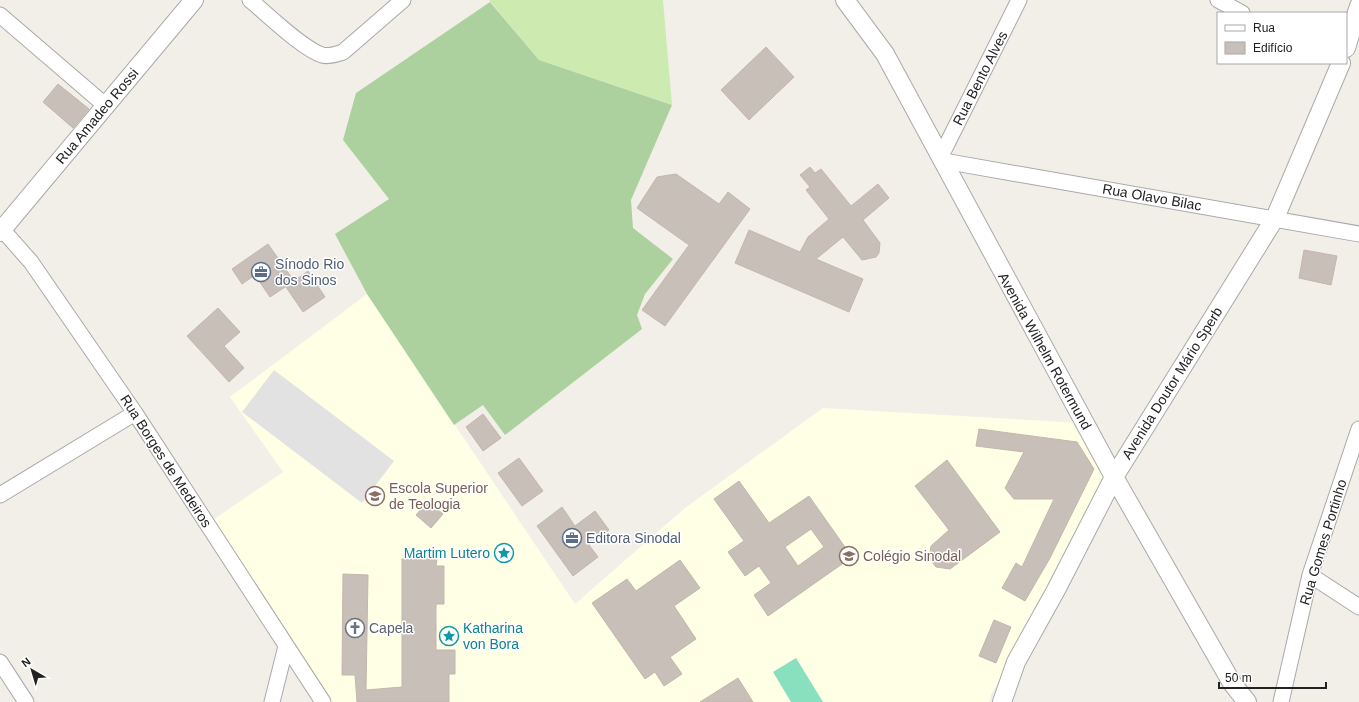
<svg xmlns="http://www.w3.org/2000/svg" width="1359" height="702" font-family="Arial,sans-serif">
<style>
.education{fill:#ffffe5}
.grass{fill:#cdebb0}
.forest{fill:#add19e}
.pitch{fill:#88e0be}
.parking{fill:#e2e2e2}
.building{fill:#c7bfb8;stroke:#c4b6ab;fill-rule:evenodd}
.lines{fill:none;stroke-linecap:round;stroke-linejoin:round}
.minor-casing{stroke:#a9a9a9;stroke-width:17}
.tertiary-casing{stroke:#a9a9a9;stroke-width:20}
.minor{stroke:#fff;stroke-width:15}
.tertiary{stroke:#fff;stroke-width:18}
.labels{text-anchor:middle;dominant-baseline:central;stroke-width:3;stroke-linejoin:round;paint-order:stroke}
.street-label{font-size:14px;fill:#222;stroke:#fff}
.service-label{font-size:14px;fill:#4e5e75;stroke:#fff;text-anchor:start}
.education-label{font-size:14px;fill:#785e54;stroke:#fff;text-anchor:start}
.culture-label{font-size:14px;fill:#0d838f;stroke:#fff;text-anchor:end}
.worship-label{font-size:14px;fill:#5b616d;stroke:#fff;text-anchor:start}
</style>
<rect width="100%" height="100%" fill="#f2efe9"/>
<path class="education" d="M367 294 575 604 685 508 823 408 1083 423 1111 477 991 695 989 702H330L213 520 283 472 230 397Z"/>
<path class="grass" d="M489 0H663L672 105 539 60Z"/>
<path class="forest" d="M490 2 539 60 672 105 631 200 633 228 673 259 645 294 637 315 642 329 505 435 483 405 454 425 367 294 335 234 389 199 343 140 356 93Z"/>
<path class="pitch" d="M796 658 823 702H791L773 672Z"/>
<path class="parking" d="M274 370 394 461 362 503 242 412Z"/>
<path class="building" d="M766 47 794 77 749 120 721 90Z
M58 84 89 109 73 128 43 102Z
M810 167 815 173 821 169 851 206 878 184 889 198 863 220 880 243 879 253 876 257 862 260 843 237 816 259 863 279 849 312 735 263 749 230 800 252 808 237 829 219 806 190 810 187 800 175Z
M676 174 719 204 728 192 750 209 665 326 642 310 689 245 637 208 657 177Z
M268 244 294 281 270 297 255 275 242 284 232 269Z
M1304 250 1337 256 1331 285 1299 278Z
M308 271 325 297 303 312 286 287Z
M218 308 240 332 224 346 244 368 229 382 187 336Z
M483 414 501 438 483 451 466 427Z
M979 429 1077 442 1094 469 1050 558 1025 601 1002 588 1016 563 1022 567 1054 499H1014L1005 488 1024 452 976 446Z
M519 458 543 491 522 506 498 473Z
M947 460 1000 532 950 569 936 567 929 558 931 546 949 530 915 486Z
M739 481 769 523 809 496 852 557 768 616 754 595 771 583 759 566 745 576 728 552 744 541 714 499ZM811 529 824 547 798 566 785 547Z
M428 501 443 514 431 528 416 515Z
M562 507 575 526 595 511 609 530 589 545 598 557 573 576 537 526Z
M402 559H437L436 566H444V604H436V650H455V674H449V702H357L355 675H342L343 574 368 575 366 690 402 687Z
M680 560 700 588 674 606 696 639 670 657 682 674 664 686 655 672 645 679 592 603 627 579 636 591Z
M994 620 1011 627 996 663 979 656Z
M738 678 753 702H700Z"/>
<g class="lines">
<defs>
<path id="minor" d="M250 0C267 14 303 49 322 55 329 57 336 54 343 52L403 0
M1218 0 1242 13
M0 15 106 106
M941 156 1019 0
M944 161 1359 234
M0 227 31 262 135 413 323 702
M0 495 135 413
M1310 575 1359 607
M0 662 26 702
M272 702 286 646
M1281 702 1310 575 1359 429"/>
<path id="tertiary" d="M845 0 885 54 1114 477 1232 683 1247 702
M1346 48 1359 6
M0 232 194 0
M1002 702 1016 662 1056 590 1114 477 1275 218 1341 63"/>
</defs>
<use href="#minor" class="minor-casing"/>
<use href="#tertiary" class="tertiary-casing"/>
<use href="#minor" class="minor"/>
<use href="#tertiary" class="tertiary"/>
</g>
<defs>
<symbol id="office-ring" viewBox="-11 -11 22 22"><circle r="9.5" fill="#fff" stroke="#5c6f8a" stroke-width="1.5"/><path d="M-6-3h4V-5.5h4V-3h4V5H-6ZM-1-4.5V-3h2v-1.5ZM-6 0V1H6V0Z" fill="#5c6f8a"/></symbol>
<symbol id="university-ring" viewBox="-11 -11 22 22"><circle r="9.5" fill="#fff" stroke="#8d6e63" stroke-width="1.5"/><path d="M0-5L7-2L0 1L-7-2ZM-4 1L0 2.5L4 1V4Q0 6-4 4Z" fill="#8d6e63"/></symbol>
<symbol id="sight-ring" viewBox="-11 -11 22 22"><circle r="9.5" fill="#fff" stroke="#0f9aa8" stroke-width="1.5"/><path d="M0-6L1.8-2.2L6-1.7L2.9 1.2L3.7 5.4L0 3.3L-3.7 5.4L-2.9 1.2L-6-1.7L-1.8-2.2Z" fill="#0f9aa8"/></symbol>
<symbol id="school-ring" viewBox="-11 -11 22 22"><circle r="9.5" fill="#fff" stroke="#8d6e63" stroke-width="1.5"/><path d="M0-5L7-2L0 1L-7-2ZM-4 1L0 2.5L4 1V4Q0 6-4 4Z" fill="#8d6e63"/></symbol>
<symbol id="church-ring" viewBox="-11 -11 22 22"><circle r="9.5" fill="#fff" stroke="#6b7280" stroke-width="1.5"/><path d="M-1.2-6h2.4v3.5h3.3v2.4h-3.3V6h-2.4V-.1h-3.3v-2.4h3.3Z" fill="#6b7280"/></symbol>
</defs>
<g fill-rule="evenodd">
<use href="#office-ring" x="250" y="261" width="22" height="22"/>
<use href="#university-ring" x="364" y="485" width="22" height="22"/>
<use href="#office-ring" x="561" y="527" width="22" height="22"/>
<use href="#sight-ring" x="493" y="542" width="22" height="22"/>
<use href="#school-ring" x="838" y="545" width="22" height="22"/>
<use href="#church-ring" x="344" y="617" width="22" height="22"/>
<use href="#sight-ring" x="438" y="625" width="22" height="22"/>
</g>
<g class="labels">
<g class="street-label">
<text transform="translate(980 78) rotate(-63)">Rua Bento Alves</text>
<text transform="translate(97 116) rotate(-50)">Rua Amadeo Rossi</text>
<text transform="translate(1152 197) rotate(10)">Rua Olavo Bilac</text>
<text transform="translate(1045 351) rotate(61)">Avenida Wilhelm Rotermund</text>
<text transform="translate(1172 383) rotate(-58)">Avenida Doutor Mário Sperb</text>
<text transform="translate(166 461) rotate(57)">Rua Borges de Medeiros</text>
<text transform="translate(1323 542) rotate(-73)">Rua Gomes Portinho</text>
</g>
<g class="service-label">
<text x="275" y="264">Sínodo Rio<tspan x="275" dy="16">dos Sinos</tspan></text>
<text x="586" y="538">Editora Sinodal</text>
</g>
<g class="education-label">
<text x="389" y="488">Escola Superior<tspan x="389" dy="16">de Teologia</tspan></text>
<text x="863" y="556">Colégio Sinodal</text>
</g>
<g class="culture-label">
<text x="490" y="553">Martim Lutero</text>
<text x="463" y="628" text-anchor="start">Katharina<tspan x="463" dy="16">von Bora</tspan></text>
</g>
<g class="worship-label">
<text x="369" y="628">Capela</text>
</g>
</g>
<rect x="1217" y="12" width="130" height="52" fill="#ffffff" stroke="#a7a7a7"/>
<rect x="1225" y="25" width="20" height="6" fill="#ffffff" stroke="#a7a7a7"/>
<text x="1253" y="32" font-size="12" fill="#222222">Rua</text>
<rect x="1225" y="42" width="20" height="12" fill="#c7bfb8" stroke="#a7a7a7"/>
<text x="1253" y="52" font-size="12" fill="#222222">Edifício</text>
<g transform="translate(32 670) rotate(322)" stroke="#ffffff" stroke-width="3" paint-order="stroke">
<path d="M0-3L7 15L0 10L-7 15Z" fill="#222222"/>
<text y="-6" font-size="11" font-weight="bold" text-anchor="middle" fill="#222222">N</text>
</g>
<path d="M1219 682v6h107v-6" fill="none" stroke="#222222" stroke-width="2"/>
<text x="1225" y="682" font-size="12" fill="#222222" stroke="#ffffff" stroke-width="3" paint-order="stroke">50 m</text>
</svg>
